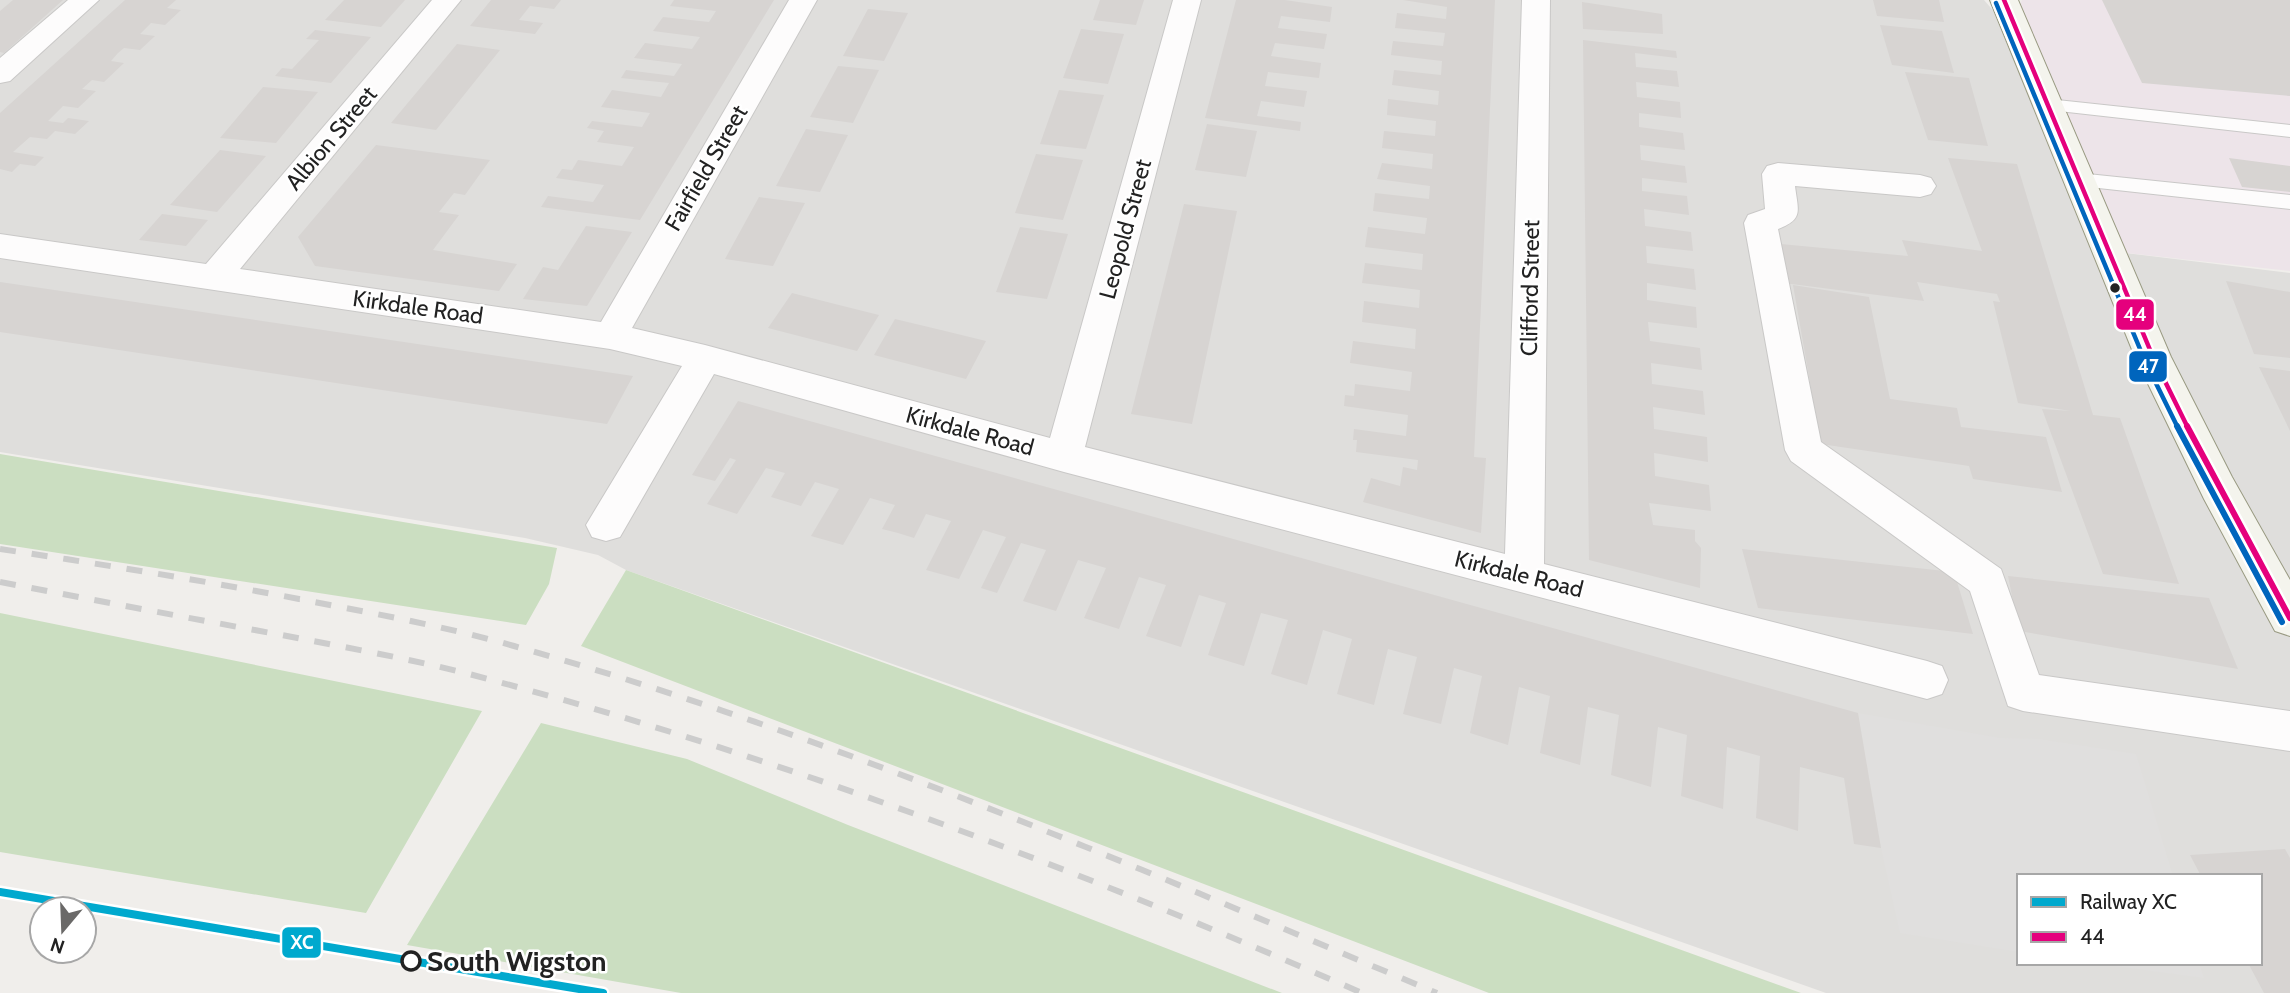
<svg xmlns="http://www.w3.org/2000/svg" width="2290" height="993" font-family="Cabin,sans-serif">
<style>
.residential{fill:#dfdedc;fill-rule:evenodd}
.industrial{fill:#ede4e9}
.forest{fill:#cbdec1}
.parking{fill:#e0dfde}
.building{fill:#d7d4d2}
.lines{fill:none;stroke-linecap:round;stroke-linejoin:round}
.service-casing{stroke:#c9c8c7;stroke-width:2}
.minor-casing{stroke:#c9c8c7;stroke-width:2}
.secondary-casing{stroke:#999a82;stroke-width:2}
.service{fill:#fdfcfc;fill-rule:evenodd}
.minor{fill:#fdfcfc;fill-rule:evenodd}
.secondary{fill:#f4f4ed;fill-rule:evenodd}
.rail{stroke:#ccc;stroke-width:6;stroke-dasharray:16 16;stroke-linecap:butt}
.bus-1-far1-casing{stroke:#fff;stroke-width:9}
.bus-1-casing{stroke:#fff;stroke-width:11}
.bus-2-far1-casing{stroke:#fff;stroke-width:9}
.bus-2-casing{stroke:#fff;stroke-width:11}
.bus-1-far1{stroke:#e5007d;stroke-width:4.5}
.bus-1{stroke:#e5007d;stroke-width:6}
.bus-2-far1{stroke:#0065bd;stroke-width:4.5}
.bus-2{stroke:#0065bd;stroke-width:6}
.rail-1-casing{stroke:#fff;stroke-width:13}
.rail-1{stroke:#00a9ce;stroke-width:8}
.bus-dot{fill:#222;stroke:#fff;stroke-width:2.5}
.stop-dot{fill:#fff;stroke:#222;stroke-width:3.5}
.labels{text-anchor:middle;dominant-baseline:central;stroke-width:5;stroke-linejoin:round;paint-order:stroke}
.street-label{font-size:23px;fill:#222;stroke:#fff}
.near-stop-label{font-size:28px;font-weight:bold;fill:#222;stroke:#fff;text-anchor:start}
.line-badge{stroke:#fff;stroke-width:2.5}
.badge-label{font-size:19px;text-anchor:middle;font-weight:bold;fill:#fff}
</style>
<rect width="100%" height="100%" fill="#f0eeeb"/>
<path class="residential" d="M0 0H1984L2009 29 2109 251 2290 273V993H1826L626 570 598 555 525 538 0 452ZM2019 876H2260V963H2019Z"/>
<path class="industrial" d="M2022 0H2290V271L2109 251 2009 29Z"/>
<path class="forest" d="M0 454 557 548 549 584 526 625 0 544Z
M626 570 1801 993H1489L581 646Z
M0 613 482 711 366 913 0 852Z
M541 723 687 759 848 825 1282 993H681L407 945Z"/>
<path class="parking" d="M1858 713 2000 738 2039 739 2136 754 2173 876H2019V952L1900 933 1881 848Z
M2093 963H2199L2204 978Z"/>
<path class="building" d="M13 0H63L4 53 0 52V11Z
M125 0H176L167 8 181 10 165 25 151 23 140 34 155 36 140 50 124 48 118 53 111 61 124 63 104 82 92 80 82 89 96 91 78 108 63 106 48 121 63 123 68 118 89 121 75 134 55 131 47 139 30 137 13 152 44 157 35 166 20 164 12 172 0 169V113Z
M344 0H405L381 27 325 20Z
M491 0H561L554 9 530 6 519 20 543 23 535 34 470 26Z
M674 0H774L640 220 541 207 548 196 593 202 604 185 556 178 562 169 572 170 578 160 622 166 634 147 597 142 604 131 587 128 592 121 642 127 650 113 601 107 612 90 661 97 669 83 621 78 626 70 674 76 682 64 634 58 645 43 692 49 700 37 653 31 663 17 709 22 716 11 670 6Z
M1100 0H1144L1136 25 1093 20Z
M1236 0H1285L1332 7 1330 22 1281 16 1278 28 1327 34 1324 49 1275 43 1271 56 1321 63 1319 78 1268 72 1265 86 1307 91 1304 107 1261 101 1257 116 1301 122 1300 131 1205 118Z
M1403 0H1495L1475 436 1474 457 1486 458 1481 533 1363 502 1371 478 1400 486 1403 467 1417 470 1418 460 1356 452 1357 440H1353L1354 429 1406 436 1408 415 1344 406 1345 395 1354 396 1355 384 1410 391 1412 372 1350 363 1353 341 1415 349 1416 329 1362 322 1364 301 1419 308 1420 290 1362 283 1365 263 1422 270 1423 254 1365 247 1368 227 1425 234 1427 218 1373 211 1375 193 1429 199 1430 186 1377 179 1382 163 1432 169 1433 154 1382 148 1384 131 1435 136 1436 121 1387 115 1388 99 1438 105 1439 91 1392 85 1394 70 1441 75 1442 61 1391 55 1392 47 1393 41 1443 46 1445 33 1395 28 1397 13 1446 19 1447 7Z
M1873 0H1939L1944 22 1877 16Z
M2102 0H2290V96L2142 83Z
M1582 2 1662 14 1663 34 1583 29Z
M868 9 908 13 884 61 843 56Z
M1880 25 1942 31 1954 73 1892 65Z
M1081 29 1124 34 1108 84 1063 78Z
M315 30 371 37 331 83 275 76 282 68 292 69 319 40 306 39Z
M1583 40 1676 51 1677 58 1635 53 1636 67 1677 71 1679 87 1636 82 1637 97 1680 102 1681 118 1639 113V127L1683 133 1685 150 1640 145 1641 160 1685 166 1687 183 1642 178V191L1687 196 1689 215 1644 209 1645 226 1691 232 1693 251 1646 246 1647 263 1694 269 1696 290 1647 283V300L1696 307 1697 328 1648 322 1650 341 1700 348 1702 370 1651 363 1652 384 1703 391 1705 415 1653 407 1654 429 1707 437 1708 462 1654 453 1655 476 1709 485 1711 511 1649 503 1653 525 1695 530V541L1701 548 1700 588 1589 560Z
M457 44 500 50 436 130 391 123Z
M838 66 879 70 853 123 810 117Z
M1905 72 1969 78 1988 146 1928 140Z
M263 87 318 92 276 143 220 138Z
M1059 90 1104 95 1086 149 1040 144Z
M1207 124 1257 131 1246 177 1195 170Z
M806 129 848 135 820 192 776 186Z
M376 145 490 160 465 195 454 193 439 212 459 215 433 250 517 264 499 291 315 266 298 237Z
M220 150 266 156 217 212 170 205Z
M1036 154 1083 160 1063 220 1015 213Z
M1948 158 2017 164 2093 415 2120 418 2179 584 2103 574 2042 409 2071 411 2018 403 1993 301 2000 302 1997 294 1917 282 1924 301 1777 282 1771 243 1908 256 1902 240 1982 251Z
M2229 158 2290 166V192L2242 187Z
M759 197 805 203 773 266 725 259Z
M1184 204 1237 211 1192 424 1131 414Z
M162 214 208 220 186 246 139 240Z
M586 226 632 232 587 306 523 299 543 267 558 270Z
M1020 227 1068 234 1047 299 996 292Z
M2226 281 2290 292V358L2254 354Z
M0 282 41 288 633 376 607 424 573 419 0 332Z
M1793 285 1869 297 1890 399 1957 408 1961 427 2046 437 2062 492 1973 479 1969 466 1814 443 1802 387 1811 388Z
M792 293 835 304 879 315 857 351 768 328Z
M895 319 941 330 986 341 966 379 874 355Z
M2259 367 2290 371V431Z
M738 401 1858 713 1881 848 1854 844 1844 778 1800 767 1798 831 1756 818 1760 756 1727 747 1723 809 1681 796 1687 735 1658 727 1651 787 1611 775 1619 715 1588 707 1580 765 1540 753 1550 696 1519 687 1508 745 1470 733 1482 676 1454 668 1441 724 1403 714 1417 657 1388 649 1374 705 1337 694 1352 639 1323 630 1307 685 1271 674 1288 620 1261 613 1244 666 1208 655 1226 603 1199 595 1181 647 1146 636 1166 585 1139 577 1119 629 1084 618 1106 568 1078 560 1056 611 1023 601 1046 550 1021 543 997 593 981 588 1006 537 983 530 959 579 926 570 951 521 926 514 914 538 898 533 882 529 895 505 870 498 843 545 811 536 839 489 815 482 801 506 771 497 785 473 766 468 737 514 707 504 736 460 730 458 715 481 692 475Z
M1742 549 1954 572 1973 634 1758 608Z
M2008 576 2209 598 2238 669 2019 631Z
M2285 849 2290 858V993H2264L2248 963H2260V876H2201L2190 855Z"/>
<g class="lines">
<defs>
<path id="service" d="M2048 99 2290 125V137L2041 109 2038 105Z
M2078 173 2290 195V209L2071 185 2068 180Z"/>
<path id="minor" d="M68 0H99L10 81 0 83V58Z
M432 0H461L240 269 601 322 789 0H817L632 328 705 345 1050 438 1173 0H1201L1085 447 1505 554 1522 0H1550L1544 564 1927 661 1942 666 1948 680 1942 694 1927 699 1064 472 714 374 620 537 606 541 592 537 586 525 682 366 610 349 0 258V234L206 264Z
M1778 163 1920 175 1931 178 1936 186 1931 194 1920 197 1795 186C1798 211 1804 219 1778 229L1821 442 2001 569 2039 675 2290 711V751L2023 711 2008 706 1970 591 1791 461 1785 450 1744 223 1748 215 1765 209 1762 174 1767 166Z"/>
<path id="secondary" d="M1990 0H2018L2171 357 2232 477 2290 580V636L2275 631 2204 499 2135 357Z"/>
</defs>
<use href="#service" class="service-casing"/>
<use href="#minor" class="minor-casing"/>
<use href="#secondary" class="secondary-casing"/>
<use href="#service" class="service"/>
<use href="#minor" class="minor"/>
<use href="#secondary" class="secondary"/>
<path class="rail" d="M0 549C100 564 200 580 299 599 371 613 444 626 514 646 831 735 1134 866 1437 993
M0 582C94 600 188 618 282 635 354 649 428 662 499 682 794 762 1082 871 1362 993"/>
<defs>
<path id="bus-1-far1" d="M2004 0 2153 357 2188 428"/>
<path id="bus-1" d="M2187 426 2290 618"/>
<path id="bus-2-far1" d="M1996 3 2145 361 2178 428"/>
<path id="bus-2" d="M2177 426 2282 622"/>
</defs>
<use href="#bus-1-far1" class="bus-1-far1-casing"/>
<use href="#bus-1" class="bus-1-casing"/>
<use href="#bus-2-far1" class="bus-2-far1-casing"/>
<use href="#bus-2" class="bus-2-casing"/>
<use href="#bus-1-far1" class="bus-1-far1"/>
<use href="#bus-1" class="bus-1"/>
<use href="#bus-2-far1" class="bus-2-far1"/>
<use href="#bus-2" class="bus-2"/>
<defs>
<path id="rail-1" d="M0 892 603 993"/>
</defs>
<use href="#rail-1" class="rail-1-casing"/>
<use href="#rail-1" class="rail-1"/>
</g>
<circle class="bus-dot" cx="2115" cy="288" r="6"/>
<circle class="stop-dot" cx="411" cy="961" r="9"/>
<g class="labels">
<g class="street-label">
<text transform="translate(331 138) rotate(-50)">Albion Street</text>
<text transform="translate(706 168) rotate(-60)">Fairfield Street</text>
<text transform="translate(1125 229) rotate(-75)">Leopold Street</text>
<text transform="translate(1530 288) rotate(-89)">Clifford Street</text>
<text transform="translate(418 307) rotate(8)">Kirkdale Road</text>
<text transform="translate(970 431) rotate(15)">Kirkdale Road</text>
<text transform="translate(1519 574) rotate(14)">Kirkdale Road</text>
</g>
<g class="near-stop-label">
<text x="427" y="961">South Wigston</text>
</g>
</g>
<g class="line-badge">
<rect x="2115" y="298" width="40" height="33" rx="7" fill="#e5007d"/>
<rect x="2128" y="350" width="40" height="33" rx="7" fill="#0065bd"/>
<rect x="281" y="926" width="41" height="33" rx="7" fill="#00a9ce"/>
</g>
<g class="badge-label">
<text x="2135" y="321">44</text>
<text x="2148" y="373">47</text>
<text x="302" y="949">XC</text>
</g>
<rect x="2017" y="874" width="245" height="91" fill="#ffffff" stroke="#a7a7a7" stroke-width="2"/>
<rect x="2031" y="897" width="35" height="10" fill="#00a9ce" stroke="#a7a7a7" stroke-width="2"/>
<text x="2080" y="909" font-size="21" fill="#222222">Railway XC</text>
<rect x="2031" y="932" width="35" height="10" fill="#e5007d" stroke="#a7a7a7" stroke-width="2"/>
<text x="2080" y="944" font-size="21" fill="#222222">44</text>
<g transform="translate(63 930) rotate(199)"><circle r="33" fill="#ffffff" stroke="#a7a7a7" stroke-width="2"/>
<path d="M0-5L12 26L0 18L-12 26Z" fill="#6a6968"/>
<text y="-10" font-size="19" font-weight="bold" text-anchor="middle" fill="#222222">N</text>
</g>
</svg>
